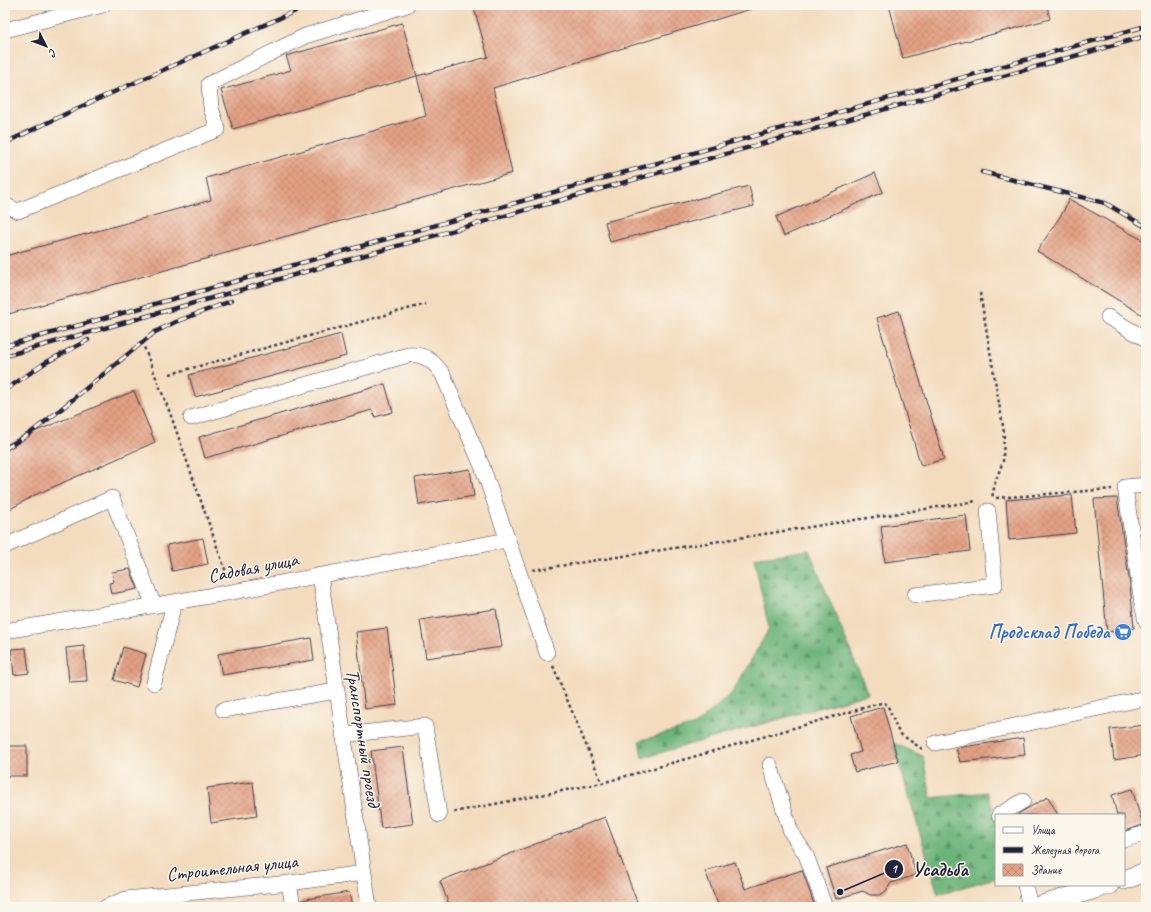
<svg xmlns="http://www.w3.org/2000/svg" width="1151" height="912" font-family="Caveat,sans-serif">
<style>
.forest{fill:url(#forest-firs);stroke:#486b5a}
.building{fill:url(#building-cross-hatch)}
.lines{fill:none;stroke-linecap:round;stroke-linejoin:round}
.minor-casing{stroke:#413e4f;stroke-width:16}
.major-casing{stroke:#413e4f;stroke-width:20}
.path{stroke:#413e4f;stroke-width:2.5;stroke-dasharray:3 3;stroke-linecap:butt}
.minor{stroke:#fff;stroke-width:15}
.major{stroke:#fff;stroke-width:19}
.rail-casing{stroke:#22223b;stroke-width:4.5}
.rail{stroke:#fbf7ec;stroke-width:3;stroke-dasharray:9;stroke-linecap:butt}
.labels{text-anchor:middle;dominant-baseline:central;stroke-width:3;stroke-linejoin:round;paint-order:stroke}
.street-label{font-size:19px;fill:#22223b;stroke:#fbf7ec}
.shop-label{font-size:19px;font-weight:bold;fill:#366cbe;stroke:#fbf7ec;text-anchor:end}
.leader{fill:none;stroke:#22223b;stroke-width:1.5}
.callout-dot{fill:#22223b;stroke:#fbf7ec;stroke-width:1.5}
.mark-label{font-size:12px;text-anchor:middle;font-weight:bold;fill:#fff}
.callout-label{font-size:20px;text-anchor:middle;font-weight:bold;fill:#22223b;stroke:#fbf7ec;stroke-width:3;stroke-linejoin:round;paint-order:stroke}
</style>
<defs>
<pattern id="forest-firs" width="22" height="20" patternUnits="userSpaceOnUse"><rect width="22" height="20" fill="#6db47a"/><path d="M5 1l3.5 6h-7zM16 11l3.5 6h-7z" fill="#599265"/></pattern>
<pattern id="building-cross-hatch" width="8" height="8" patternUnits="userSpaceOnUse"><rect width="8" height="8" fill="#e3a184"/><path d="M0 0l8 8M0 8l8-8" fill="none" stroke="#c28a73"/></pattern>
</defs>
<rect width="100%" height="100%" fill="#fbf7ec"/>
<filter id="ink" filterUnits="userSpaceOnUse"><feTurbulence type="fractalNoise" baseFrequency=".025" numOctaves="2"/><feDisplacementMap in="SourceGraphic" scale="8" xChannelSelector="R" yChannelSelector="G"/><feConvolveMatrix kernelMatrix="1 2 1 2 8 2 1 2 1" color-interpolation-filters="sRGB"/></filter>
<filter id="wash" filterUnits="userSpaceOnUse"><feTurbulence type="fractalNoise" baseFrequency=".012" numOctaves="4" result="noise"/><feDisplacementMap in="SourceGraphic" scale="16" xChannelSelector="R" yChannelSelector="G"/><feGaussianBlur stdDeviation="0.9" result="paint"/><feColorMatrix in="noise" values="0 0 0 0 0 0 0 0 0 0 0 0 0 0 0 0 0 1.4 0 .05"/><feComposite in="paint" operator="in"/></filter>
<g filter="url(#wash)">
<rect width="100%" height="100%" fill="#f3dcbe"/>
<path class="forest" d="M809 550 868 694 642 758 639 741 695 725 732 693 769 629 754 558Z
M893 743 923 756 931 798 987 792 996 818V878L938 894Z"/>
<g id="blocks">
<path class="building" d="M473 5H753L754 8 493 88 512 173 5 315V256L211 200 206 178 426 116 417 76 488 57Z
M889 5H1047L1050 19 903 58Z
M402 23 417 76 233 129 221 90 291 70 286 56Z
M875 173 883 192 784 236 776 217Z
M749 186 754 206 610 242 605 222Z
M1069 199 1146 242V317L1037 251 1063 212Z
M899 311 944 459 921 466 877 318Z
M341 334 346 356 195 397 189 375Z
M385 384 393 412 375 417 372 410 205 458 199 437Z
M134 391 155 442 35 495 5 512V446L17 439Z
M470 469 474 496 419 505 415 478Z
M1072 495 1076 533 1009 540 1006 500Z
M1117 498 1130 585 1134 628 1107 632 1094 499Z
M966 515 970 551 885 562 881 526Z
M203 538 208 564 172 571 167 545Z
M130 569 138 589 111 594 109 583 114 582 112 572Z
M496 609 502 647 426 658 420 620Z
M387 628 397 705 365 709 356 632Z
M311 638 314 660 222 675 218 654Z
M84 646 87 681 69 682 66 648Z
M123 647 146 654 137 687 114 680Z
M26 648 29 673 14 675 11 649Z
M883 707 898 761 855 772 850 755 861 752 851 716Z
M1146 725V755L1114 760 1110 729Z
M1023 738 1025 755 960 762 956 748Z
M6 746H27V776H6Z
M403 747 413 824 381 828 371 751Z
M253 782 257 816 211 823 207 788Z
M1132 789 1143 825 1124 831V815H1117L1112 795Z
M1048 797 1058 815H1017L1021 812Z
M605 817 639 907H450L440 881Z
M907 843 916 875 891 883 886 891 880 895H870L863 891 836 899 826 868Z
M735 862 745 889 802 870 815 907H719L705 871Z
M349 892 352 907H302L301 900Z"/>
</g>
</g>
<g filter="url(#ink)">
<use href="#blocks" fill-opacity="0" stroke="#413e4f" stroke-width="1"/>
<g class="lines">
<defs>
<path id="minor" d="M5 30 103 5
M5 205 18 211 218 129 211 108 209 84 305 36 407 5
M1108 317 1146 339
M191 418 408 355C424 353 435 362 443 375L482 466 547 653
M1146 485 1125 487 1142 604 1146 621
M5 546 112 498 154 606
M320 575 369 907
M915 595 995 585 988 511
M5 631 232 592 507 540
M154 683 174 603
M223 710 336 691
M343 735 425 726 439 815
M935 743 1146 698
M770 765 791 832 806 855 825 907
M999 815 1023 801
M1124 840 1146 833
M289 883 293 907
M1025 885 1030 907
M106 907 126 899 289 883 364 873"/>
<path id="major" d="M1124 880 1146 872
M1035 907 1109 885"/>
</defs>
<use href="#minor" class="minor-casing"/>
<use href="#major" class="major-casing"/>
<path class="path" d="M980 293 1004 432 1003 461 995 483 992 498
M142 342 170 413 228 578
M170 374 426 304
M996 498 1112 489
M533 570 977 501
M553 666 602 783
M454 812 602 783 881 703 887 704 899 733 922 749
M1143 907 1146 906"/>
<use href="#minor" class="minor"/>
<use href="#major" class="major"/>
<defs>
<path id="rail" d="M5 143 78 108 309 5
M982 172 1105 203 1146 227
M5 346 1146 26
M5 356 1146 36
M5 390 45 363 88 340
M5 449 29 434 55 414 155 332 175 322 231 301"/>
</defs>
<use href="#rail" class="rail-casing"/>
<use href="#rail" class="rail"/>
</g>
</g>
<defs>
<symbol id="supermarket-disc" viewBox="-11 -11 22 22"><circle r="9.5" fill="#3f7fe0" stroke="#fbf7ec"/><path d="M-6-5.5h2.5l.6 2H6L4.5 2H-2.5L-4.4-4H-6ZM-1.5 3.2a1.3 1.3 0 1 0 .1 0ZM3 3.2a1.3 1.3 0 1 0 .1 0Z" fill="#fff"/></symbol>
</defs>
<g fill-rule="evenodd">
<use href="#supermarket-disc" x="1113" y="622" width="20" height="20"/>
</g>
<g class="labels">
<g class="street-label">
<text transform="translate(253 568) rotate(-11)">Садовая улица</text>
<text transform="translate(363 738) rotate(81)">Транспортный проезд</text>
<text transform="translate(232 868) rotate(-6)">Строительная улица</text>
</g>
<g class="shop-label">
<text x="1110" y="632">Продсклад Победа</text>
</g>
</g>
<path class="leader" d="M840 892L894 869"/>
<g class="callout-dot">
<circle cx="840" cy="892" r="4"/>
<circle cx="894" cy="869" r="10"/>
</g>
<g class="mark-label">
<text x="894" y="873">1</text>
</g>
<g class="callout-label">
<text x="940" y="876">Усадьба</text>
</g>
<rect width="1151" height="912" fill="none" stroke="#fbf7ec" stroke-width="20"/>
<rect x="995" y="814" width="130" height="72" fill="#fbf7ec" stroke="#a4a2a5"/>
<rect x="1003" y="827" width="20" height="6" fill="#ffffff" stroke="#a4a2a5"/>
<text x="1031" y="834" font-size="12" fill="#22223b">Улица</text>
<rect x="1003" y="847" width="20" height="6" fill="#22223b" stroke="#a4a2a5"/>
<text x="1031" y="854" font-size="12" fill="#22223b">Железная дорога</text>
<rect x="1003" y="864" width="20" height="12" fill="url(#building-cross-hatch)" stroke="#a4a2a5"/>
<text x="1031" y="874" font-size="12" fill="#22223b">Здание</text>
<g transform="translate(46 46) rotate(132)" stroke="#fbf7ec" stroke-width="3" paint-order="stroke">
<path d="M0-3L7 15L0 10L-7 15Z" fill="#22223b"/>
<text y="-6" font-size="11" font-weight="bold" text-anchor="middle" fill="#22223b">С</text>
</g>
</svg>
